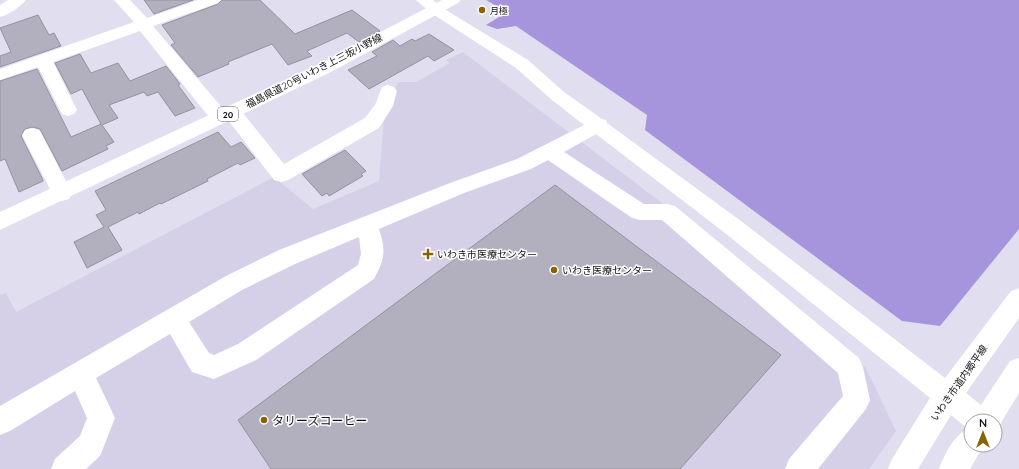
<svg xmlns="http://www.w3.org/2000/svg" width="1019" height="469" font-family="Quicksand,'Noto Sans JP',sans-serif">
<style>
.built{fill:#d5d0e8}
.forest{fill:#a695dc}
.building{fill:#b2afbf;stroke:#9491a0}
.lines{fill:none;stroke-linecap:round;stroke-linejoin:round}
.minor{fill:#fff;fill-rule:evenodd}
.major{fill:#fff;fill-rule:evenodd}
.poi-dot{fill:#876400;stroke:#fff;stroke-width:1.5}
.labels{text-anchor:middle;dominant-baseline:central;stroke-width:3;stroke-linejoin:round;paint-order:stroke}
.far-poi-label{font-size:9px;fill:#131217;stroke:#fff;text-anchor:start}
.shield{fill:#fff;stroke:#5a595d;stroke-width:1}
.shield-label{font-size:9px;font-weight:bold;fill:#131217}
.street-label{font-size:10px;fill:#131217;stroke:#fff}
.poi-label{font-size:10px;fill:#131217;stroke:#fff;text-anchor:start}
.near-poi-label{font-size:12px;fill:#131217;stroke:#fff;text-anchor:start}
</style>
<rect width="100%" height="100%" fill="#e1deef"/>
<path class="built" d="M463 52 699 231 866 368 896 431 869 469H0V295L6 293 16 312 274 177 313 209 379 181 384 118 398 82H416L450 63 446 60Z"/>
<path class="forest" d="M486 0H1019V229L940 326 902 321 645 130 647 115 516 26 497 29 486 25 507 12Z"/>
<path class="building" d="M144 0H193L154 14Z
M222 0H260L295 34 352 10 380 31 359 42 347 33 307 51 312 56 288 65 272 44 228 62 229 64 198 77 171 45 175 43 162 25 218 4Z
M38 15 49 35 54 33 61 46 0 67V56L11 52 0 28Z
M429 34 454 50 434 61 428 56 369 89 348 70 377 56 372 52 393 40 400 46 412 39 415 41Z
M80 54 91 73 118 63 130 81 166 66 180 84 178 85 195 108 175 116 158 92 147 96 144 92 109 105 118 118 102 125 114 142 106 146 108 149 62 171 40 129 32 127 25 129 21 136 43 180V181L19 192 5 159 0 161V81L37 69 71 137 101 124 82 89 71 94 55 63Z
M218 132 231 147 241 142 255 158 240 165 238 163 207 179 208 181 161 204 160 203 139 214 138 212 108 227 122 250 87 268 74 242 104 227 96 215 106 210 95 191Z
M345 150 366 171 361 174 363 176 329 196 327 193 322 196 302 174Z
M555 185 781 355 680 469H271L238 420Z"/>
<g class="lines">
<path class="minor" d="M8 0H26C20 7 9 15 0 17V5Z
M114 0H130L147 18 198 0H221L218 3 153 26 224 110 225 108 232 106 239 108 284 164 365 118 375 105 382 87 388 85 394 87 397 91 393 106 379 128 288 180 281 182 274 180 228 120 227 122 220 124 213 122 140 31 53 62 77 110 74 114 68 116 62 114 38 67 0 80V69L134 22Z
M416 0H433L441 7 528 60 564 92 602 119 606 120 607 123 741 221 945 378 1011 291 1019 288V318L966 393 981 405 1010 361 1019 358V393L996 431 995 421H971V445H984L970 469H939C944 455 954 435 968 429L951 415 918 469H888L892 459 930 398 725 233 596 134 564 152 644 204H667L675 206 859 358 863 367 870 400 866 409 818 469H785L789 459 843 396 838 373 662 220H640L632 218 548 160 531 169 464 193 379 229C386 250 385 259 374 279L256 360 214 379 192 372 170 334 96 378 115 418 100 456 86 469H51L55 459 80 436 87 418 75 391 10 431 0 435V406L226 276 279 250 450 183 517 159 584 125 552 100 516 68 431 13ZM359 237 361 254 358 265 238 344 214 355 209 353 189 322 242 290 295 264Z
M32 128 39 130 42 135 72 193 69 199 62 201 55 199 52 193 22 135 25 130Z"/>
<path class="major" d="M442 0H461L458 3 331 72 0 230V212L319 64Z"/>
</g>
<g class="poi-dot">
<circle cx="482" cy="10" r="4"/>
<path d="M426 248h4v4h4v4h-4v4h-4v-4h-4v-4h4z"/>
<circle cx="554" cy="270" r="4"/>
<circle cx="264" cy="420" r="4"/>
</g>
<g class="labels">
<g class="far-poi-label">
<text x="490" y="10">月極</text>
</g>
<rect class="shield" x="218" y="107" width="20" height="14" rx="3"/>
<g class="shield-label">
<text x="228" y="114">20</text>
</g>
<g class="street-label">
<text transform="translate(314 71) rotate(-27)">福島県道20号いわき上三坂小野線</text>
<text transform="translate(959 383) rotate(-55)">いわき市道内郷平線</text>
</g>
<g class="poi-label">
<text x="437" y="254">いわき市医療センター</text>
<text x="562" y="270">いわき医療センター</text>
</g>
<g class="near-poi-label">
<text x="272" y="420">タリーズコーヒー</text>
</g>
</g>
<g transform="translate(983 433)"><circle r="19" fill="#ffffff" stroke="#a1a0a2"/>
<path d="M0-3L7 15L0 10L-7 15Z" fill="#876400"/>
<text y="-6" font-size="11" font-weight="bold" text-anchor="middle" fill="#131217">N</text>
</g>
</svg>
